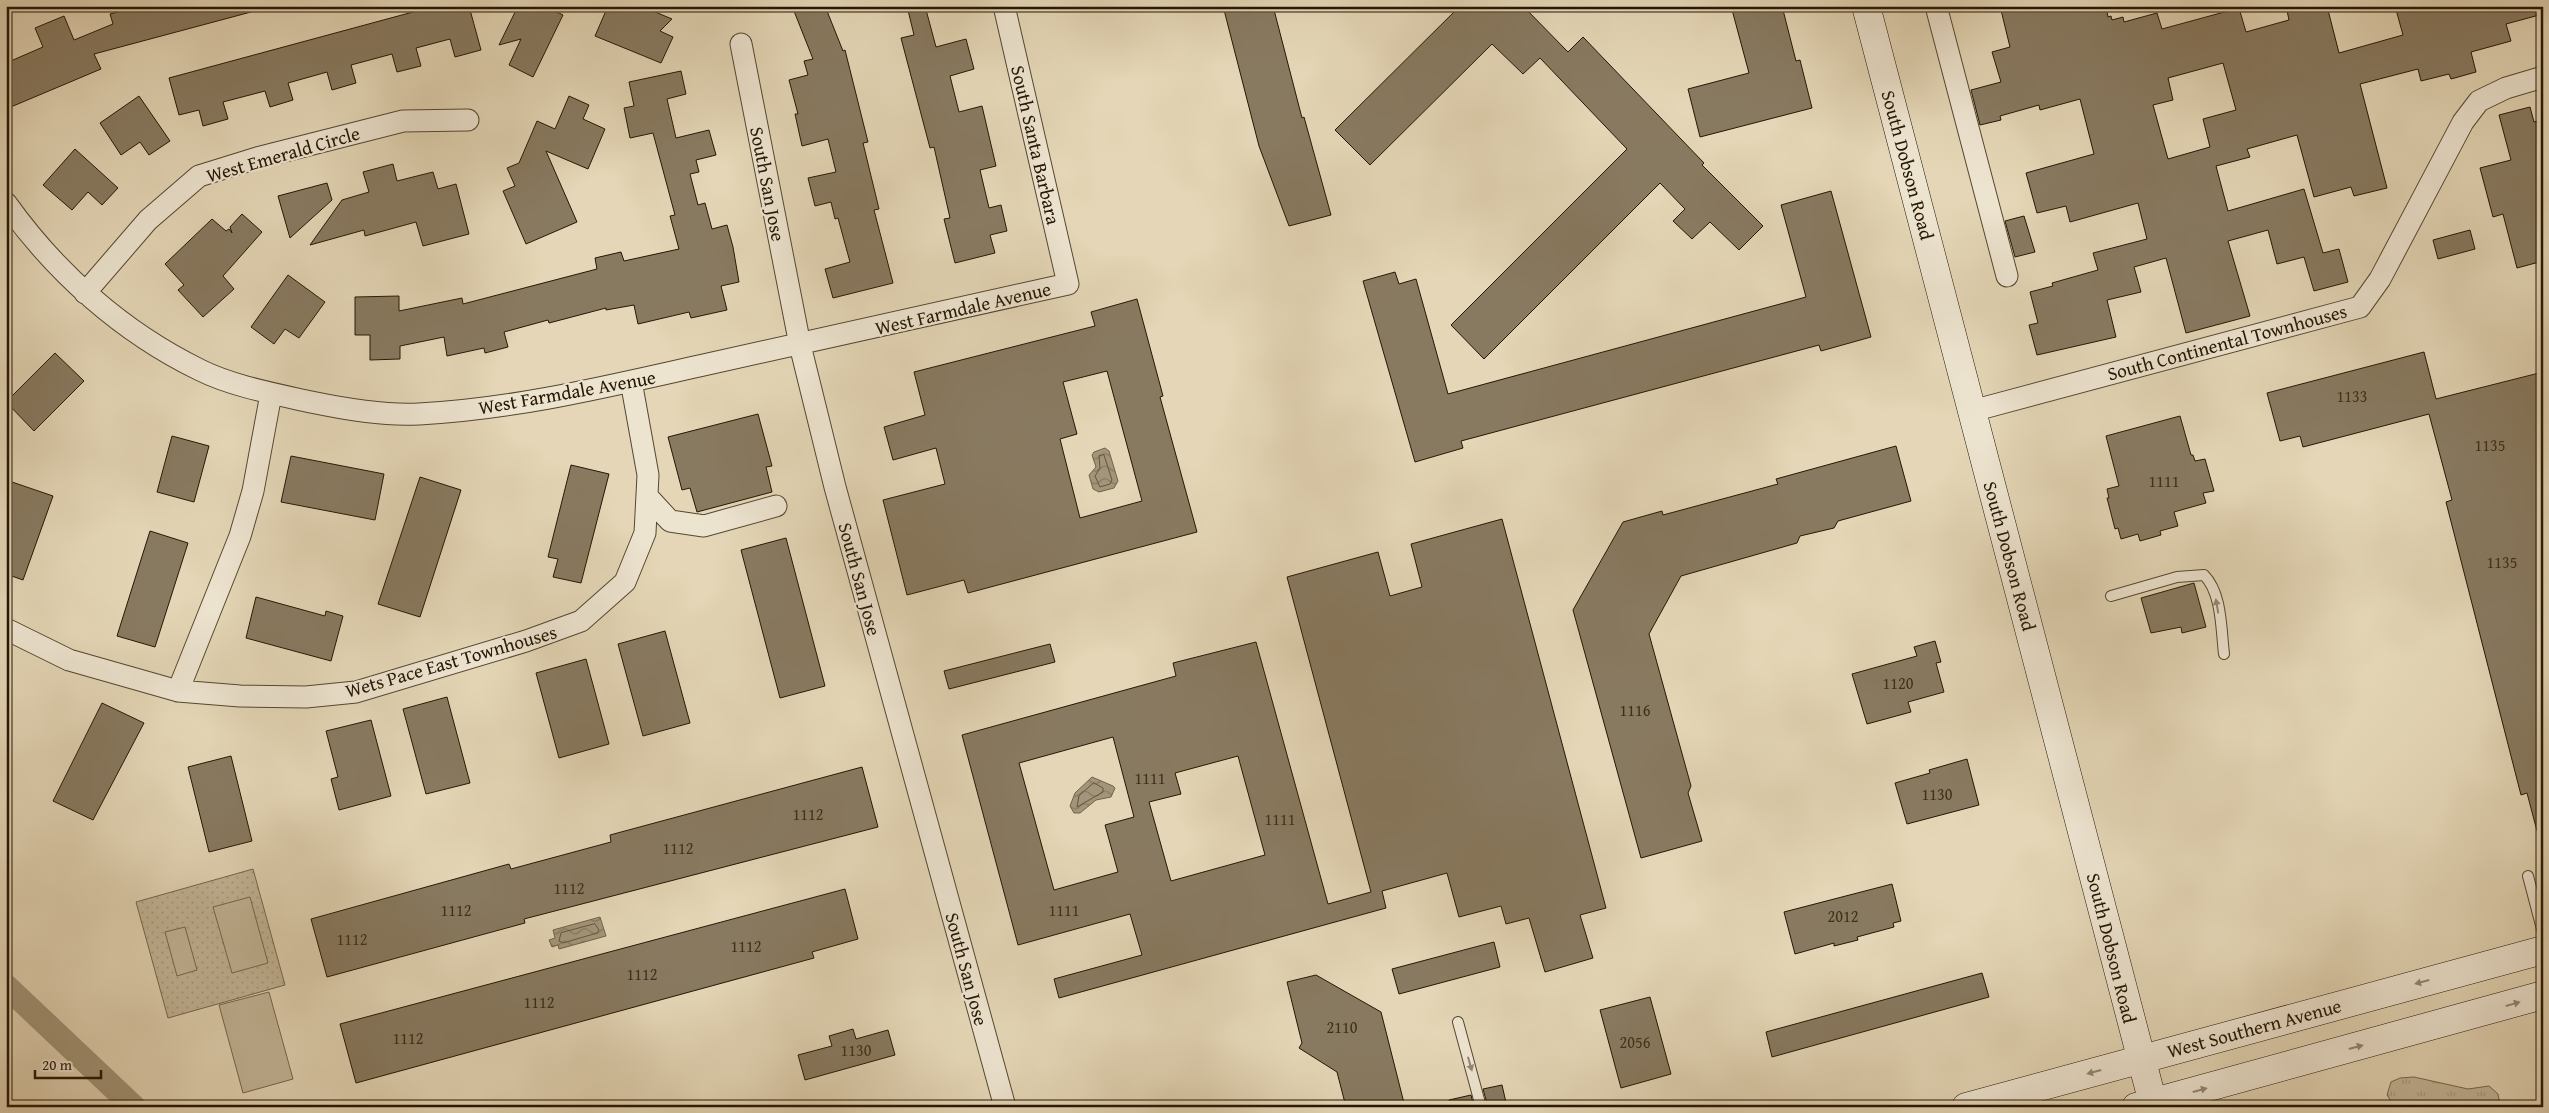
<svg xmlns="http://www.w3.org/2000/svg" width="2549" height="1113" font-family="'Gentium Book Plus',serif">
<style>
.grass{fill:url(#grass-tufts);stroke:#74664e}
.park{fill:url(#park-dots);stroke:#74664e}
.pitch{fill:#c3b698;stroke:#74664e}
.water{fill:url(#water-waves);stroke:#70634a}
.lines{fill:none;stroke-linecap:round;stroke-linejoin:round}
.shore{stroke:#64563e;stroke-width:1}
.canal{stroke:#a39579;stroke-width:24}
.building{fill:#887a61;stroke:#241704;fill-rule:evenodd}
.lane-casing{stroke:#544730;stroke-width:12}
.street-casing{stroke:#544730;stroke-width:23}
.secondary-casing{stroke:#241704;stroke-width:29}
.lane{stroke:#ede4d0;stroke-width:10}
.street{stroke:#ede4d0;stroke-width:21}
.secondary{stroke:#ede4d0;stroke-width:28}
.oneway{fill:#938874}
.labels{text-anchor:middle;dominant-baseline:central;stroke-width:4.5;stroke-linejoin:round;paint-order:stroke}
.number-label{font-size:16px;fill:#3d301b}
.street-label{font-size:19px;fill:#241704;stroke:#ede4d0}
</style>
<defs>
<pattern id="grass-tufts" width="24" height="20" patternUnits="userSpaceOnUse" patternTransform="scale(1.25)"><rect width="24" height="20" fill="#c3b698"/><path d="M3 7l-1-3M5 7V3M7 7l1-3M15 17l-1-3M17 17v-4M19 17l1-3" fill="none" stroke="#a79c81"/></pattern>
<pattern id="park-dots" width="8" height="8" patternUnits="userSpaceOnUse" patternTransform="scale(1.25)"><rect width="8" height="8" fill="#c3b698"/><path d="M2 2h.1M6 6h.1" fill="none" stroke="#a79c81" stroke-width="1.8" stroke-linecap="round"/></pattern>
<pattern id="water-waves" width="16" height="10" patternUnits="userSpaceOnUse" patternTransform="scale(1.25)"><rect width="16" height="10" fill="#a39579"/><path d="M0 5q4-4 8 0t8 0" fill="none" stroke="#857961"/></pattern>
</defs>
<rect width="100%" height="100%" fill="#e4d6b6"/>
<filter id="stains"><feTurbulence type="fractalNoise" baseFrequency=".004" numOctaves="4"/><feColorMatrix values="0 0 0 0 .2 0 0 0 0 .09 0 0 0 0 .02 0 0 0 .5 -.17"/></filter>
<radialGradient id="worn" r=".72"><stop offset=".6" stop-color="#630" stop-opacity="0"/><stop offset="1" stop-color="#630" stop-opacity=".3"/></radialGradient>
<path class="grass" d="M2414 1077 2468 1089 2489 1086 2498 1094 2500 1105 2394 1106 2387 1095 2391 1082 2400 1078Z"/>
<path class="park" d="M253 869 285 985 168 1018 136 902Z"/>
<path class="pitch" d="M250 897 268 963 232 973 213 907Z
M185 927 197 970 177 976 165 932Z
M269 992 293 1079 243 1093 219 1005Z"/>
<path class="water" d="M1105 448 1109 451 1118 481 1114 488 1099 492 1093 489 1089 475 1096 467 1092 455 1094 452Z
M1092 777 1113 786 1115 788 1111 797 1096 800 1080 813H1074L1070 806 1075 793Z
M600 917 606 936 559 949 558 945 552 947 549 940 555 938 553 930Z"/>
<g class="lines">
<path class="shore" d="M1104 455 1112 480 1110 484 1100 487 1095 476 1100 468 1099 456Z
M1094 783 1103 788V792L1077 807 1079 796Z
M595 924 599 930 597 933 563 943 559 941 561 933Z"/>
<path class="canal" d="M6 986 134 1107"/>
</g>
<path class="building" d="M125 6H250L251 12 94 54 101 69 6 109V63L43 47 35 28 64 16 74 40 113 24 110 14 126 10Z
M423 6H469L481 50 455 57 450 39 416 48 421 66 397 72 392 54 351 65 356 83 332 90 327 72 288 83 293 100 270 107 265 91 223 102 228 119 203 126 199 110 179 115 169 78 424 9Z
M518 6H545L563 15 533 77 509 65 521 39 499 45Z
M608 6H641L672 19 660 31 673 37 661 63 595 36Z
M792 6H825L843 51 845 50 868 142 863 143 879 209 874 210 893 283 833 298 825 269 850 262 838 218 835 219 831 202 815 206 808 178 836 172 828 139 802 146 795 114H798L789 80 808 75 804 61 813 59Z
M907 6H925L936 47 966 39 974 69 950 76 959 112 982 106 996 166 980 170 989 208 1001 205 1007 231 990 235 995 253 955 263 944 219 950 218 934 147 930 148 901 38 914 35Z
M1223 6H1273L1302 118 1304 117 1331 215 1289 226 1259 146Z
M1460 6H1523L1568 52 1583 37 1704 163 1702 165 1763 226 1739 250 1710 222 1692 239 1673 221 1685 209 1660 183 1484 359 1451 325 1627 149 1540 58 1523 74 1492 44 1370 165 1335 130Z
M1731 6H1782L1796 61 1800 60 1812 108 1700 137 1688 89 1749 73Z
M2000 6H2106L2108 17 2111 16 2112 20 2123 17 2124 22 2157 13 2162 29 2239 8 2246 32 2289 20 2286 6H2327L2339 53 2403 35 2395 6H2431L2433 11 2451 6H2543V14L2506 24 2511 41 2471 52 2476 72 2451 79 2449 74 2421 81 2418 69 2360 84 2387 188 2354 196 2351 187 2314 197 2297 135 2247 149 2250 157 2216 166 2228 211 2304 189 2323 253 2339 249 2348 282 2314 291 2304 257 2277 264 2268 230 2228 241 2250 316 2186 333 2166 258 2134 267 2141 292 2107 300 2116 337 2037 355 2029 325 2038 323 2030 292 2053 286 2052 283 2098 270 2093 253 2147 239 2138 203 2070 222 2066 206 2037 213 2026 173 2094 154 2080 99 2040 110 2039 105 2000 116 2001 120 1980 125 1971 90 2001 82 1992 52 2010 47ZM2223 63 2236 110 2203 119 2210 147 2168 159 2153 105 2173 100 2168 78Z
M681 71 686 94 667 99 676 138 709 130 716 155 696 160 699 172 690 174 698 205 705 203 712 229 727 225 733 247 739 282 721 286 727 310 691 318 689 312 638 324 634 305 606 310V308L549 323 548 320 504 332 508 347 485 353 484 348 447 356 444 337 400 346V359L370 360V335H355V297L399 296V311L462 298 463 304 597 269 595 258 621 252 624 261 679 249 670 216 675 215 653 133 630 138 624 108 634 106 629 82Z
M139 96 170 141 149 155 140 142 121 155 100 123Z
M569 96 589 105 583 119 605 129 588 169 546 151 577 222 526 244 503 191 515 186 507 168 519 163 537 121 555 129Z
M2530 107 2534 122 2543 120V138L2538 140 2543 157V261L2517 268 2503 214 2493 217 2480 168 2511 160 2499 115Z
M75 149 118 188 102 205 88 192 72 210 43 185Z
M393 164 397 181 433 172 438 189 456 184 469 234 423 246 416 222 365 236 364 230 310 245 342 200 369 192 363 172Z
M327 183 332 200 290 238 278 196Z
M1831 191 1871 337 1821 351 1819 345 1461 441 1463 448 1415 462 1363 281 1395 272 1399 284 1416 279 1448 394 1806 297 1781 205Z
M242 214 262 232 223 276 234 289 203 317 178 290 184 285 165 264 212 219 226 231 229 229 232 233 230 227Z
M2024 216 2035 252 2015 257 2005 221Z
M2470 230 2475 249 2438 259 2433 240Z
M288 275 325 302 299 338 285 329 274 344 251 327Z
M1137 299 1163 396 1160 397 1197 532 968 593 964 580 907 595 883 500 945 484 936 448 893 460 884 427 925 415 914 372 1095 326 1091 312ZM1107 371 1142 501 1080 518 1060 439 1077 434 1063 382Z
M2424 352 2436 399 2543 372V830L2537 831 2527 793 2521 795 2446 502 2452 500 2429 414 2303 447 2300 436 2280 441 2267 393Z
M55 353 84 381 34 431 6 402Z
M758 414 772 466 766 467 772 492 697 512 690 488 682 490 668 437Z
M2180 416 2191 455H2193L2195 461 2205 459 2214 491 2203 493 2206 503 2174 512 2178 526 2160 531 2161 535 2140 541 2138 534 2121 539 2118 528 2115 529 2107 498H2109L2107 489 2119 486 2106 436Z
M172 436 209 446 194 502 157 492Z
M1896 446 1911 501 1838 521 1834 528 1800 536 1797 543 1681 576 1649 634 1691 786 1688 793 1702 841 1641 858 1573 610 1623 522 1662 511 1663 515 1778 484 1776 479Z
M291 456 384 474 375 520 281 502Z
M571 465 609 474 581 583 553 577 558 559 548 557Z
M420 477 461 490 420 617 378 604Z
M12 482 53 496 23 580 6 574V498Z
M1502 519 1606 908 1580 915 1593 958 1545 972 1529 918 1506 924 1501 906 1459 917 1447 873 1382 891 1386 908 1059 998 1054 979 1142 955 1130 914 1018 945 962 735 1176 676 1173 663 1256 642 1328 904 1371 892 1287 577 1378 552 1390 596 1422 587 1411 544ZM1113 737 1134 817 1105 825 1118 872 1054 890 1019 763ZM1238 756 1265 855 1171 881 1149 802 1181 794 1175 773Z
M150 531 188 543 155 647 117 636Z
M786 538 825 686 780 698 741 550Z
M2194 583 2206 627 2182 633 2181 627 2151 633 2141 598Z
M256 597 325 616 326 611 343 616 331 661 246 638Z
M665 631 690 723 643 736 618 644Z
M1935 641 1941 662 1936 663 1944 692 1908 702 1911 712 1867 724 1852 674 1917 656 1914 647Z
M1050 644 1055 662 949 689 944 671Z
M586 659 609 744 559 758 536 673Z
M447 697 470 783 426 794 403 709Z
M102 703 144 723 93 820 53 801Z
M371 720 391 796 339 810 331 779 338 777 326 731Z
M231 756 252 841 209 852 188 767Z
M1967 759 1979 805 1907 824 1895 783 1930 773 1929 770Z
M862 767 878 827 524 919 525 923 327 977 311 919 509 864 511 869 611 842 610 835Z
M1892 884 1901 921 1893 923 1894 927 1857 937 1858 940 1834 946V943L1795 954 1784 912Z
M845 889 858 939 812 952 814 958 356 1083 340 1024Z
M1494 942 1500 967 1399 994 1392 969Z
M1982 973 1989 997 1772 1057 1766 1032Z
M1316 975 1381 1012 1405 1107H1346L1337 1072 1299 1048 1302 1043 1287 982Z
M1650 997 1671 1074 1621 1088 1600 1010Z
M853 1029 856 1039 888 1030 895 1055 805 1080 798 1055 832 1046 829 1036Z
M1502 1085 1507 1107H1488L1483 1089Z
M1471 1095 1474 1107H1449V1100Z"/>
<g class="lines">
<defs>
<path id="lane" d="M2111 596 2177 577 2204 575C2222 593 2221 629 2224 654
M2528 876 2543 933
M1458 1022 1481 1107"/>
<path id="street" d="M1936 6 2007 276
M741 44 800 345 835 487 1005 1107
M6 203C56 273 122 332 200 370 232 386 275 394 311 402 345 409 384 416 419 414 517 409 613 385 708 364 828 338 948 311 1068 284L1004 6
M85 293 148 220 199 176 257 158 403 121 468 120
M1972 411 2360 307 2380 279 2463 122 2479 101 2506 88 2543 77
M647 496 670 521 704 526 776 506
M6 629 69 660 178 691 240 696 306 697 356 692 526 641 581 621 625 582 645 533 648 475 631 381
M178 691 240 536 253 491 271 394"/>
<path id="secondary" d="M1866 6 2154 1107
M1966 1107 2543 950
M2136 1107 2543 995"/>
</defs>
<use href="#lane" class="lane-casing"/>
<use href="#street" class="street-casing"/>
<use href="#secondary" class="secondary-casing"/>
<use href="#lane" class="lane"/>
<use href="#street" class="street"/>
<use href="#secondary" class="secondary"/>
</g>
<defs><path id="oneway-solid" d="M-6-.8H1V-3.2L6.5 0L1 3.2V.8H-6Z" transform="scale(1.25)"/></defs>
<g class="oneway">
<use href="#oneway-solid" transform="translate(2217 606) rotate(-100)"/>
<use href="#oneway-solid" transform="translate(2422 982) rotate(165)"/>
<use href="#oneway-solid" transform="translate(2513 1004) rotate(-16)"/>
<use href="#oneway-solid" transform="translate(2356 1047) rotate(-15)"/>
<use href="#oneway-solid" transform="translate(1470 1064) rotate(74)"/>
<use href="#oneway-solid" transform="translate(2094 1072) rotate(165)"/>
<use href="#oneway-solid" transform="translate(2200 1090) rotate(-15)"/>
</g>
<g class="labels">
<g class="number-label">
<text x="2352" y="396">1133</text>
<text x="2490" y="445">1135</text>
<text x="2164" y="481">1111</text>
<text x="2502" y="562">1135</text>
<text x="1898" y="683">1120</text>
<text x="1635" y="710">1116</text>
<text x="1150" y="778">1111</text>
<text x="1937" y="794">1130</text>
<text x="808" y="814">1112</text>
<text x="1280" y="819">1111</text>
<text x="678" y="848">1112</text>
<text x="569" y="888">1112</text>
<text x="456" y="910">1112</text>
<text x="1064" y="910">1111</text>
<text x="1843" y="916">2012</text>
<text x="352" y="939">1112</text>
<text x="746" y="946">1112</text>
<text x="642" y="974">1112</text>
<text x="539" y="1002">1112</text>
<text x="1342" y="1027">2110</text>
<text x="408" y="1038">1112</text>
<text x="1635" y="1042">2056</text>
<text x="856" y="1050">1130</text>
</g>
<g class="street-label">
<text transform="translate(1036 145) rotate(77)">South Santa Barbara</text>
<text transform="translate(283 154) rotate(-16)">West Emerald Circle</text>
<text transform="translate(1908 165) rotate(75)">South Dobson Road</text>
<text transform="translate(768 184) rotate(79)">South San Jose</text>
<text transform="translate(963 308) rotate(-13)">West Farmdale Avenue</text>
<text transform="translate(2227 342) rotate(-15)">South Continental Townhouses</text>
<text transform="translate(567 392) rotate(-10)">West Farmdale Avenue</text>
<text transform="translate(2010 556) rotate(75)">South Dobson Road</text>
<text transform="translate(860 579) rotate(75)">South San Jose</text>
<text transform="translate(451 661) rotate(-16)">Wets Pace East Townhouses</text>
<text transform="translate(2112 948) rotate(76)">South Dobson Road</text>
<text transform="translate(967 969) rotate(75)">South San Jose</text>
<text transform="translate(2254 1028) rotate(-15)">West Southern Avenue</text>
</g>
</g>
<rect width="2549" height="1113" fill="none" stroke="#e4d6b6" stroke-width="25"/>
<rect x="8" y="8" width="2534" height="1098" fill="none" stroke="#241704" stroke-width="2.5"/>
<rect x="12" y="12" width="2524" height="1088" fill="none" stroke="#241704"/>
<path d="M35 1070v8h66v-8" fill="none" stroke="#241704" stroke-width="2.5"/>
<text x="42" y="1070" font-size="15" fill="#241704" stroke="#ede4d0" stroke-width="4" paint-order="stroke">20 m</text>
<rect width="100%" height="100%" filter="url(#stains)"/>
<rect width="100%" height="100%" fill="url(#worn)"/>
</svg>
